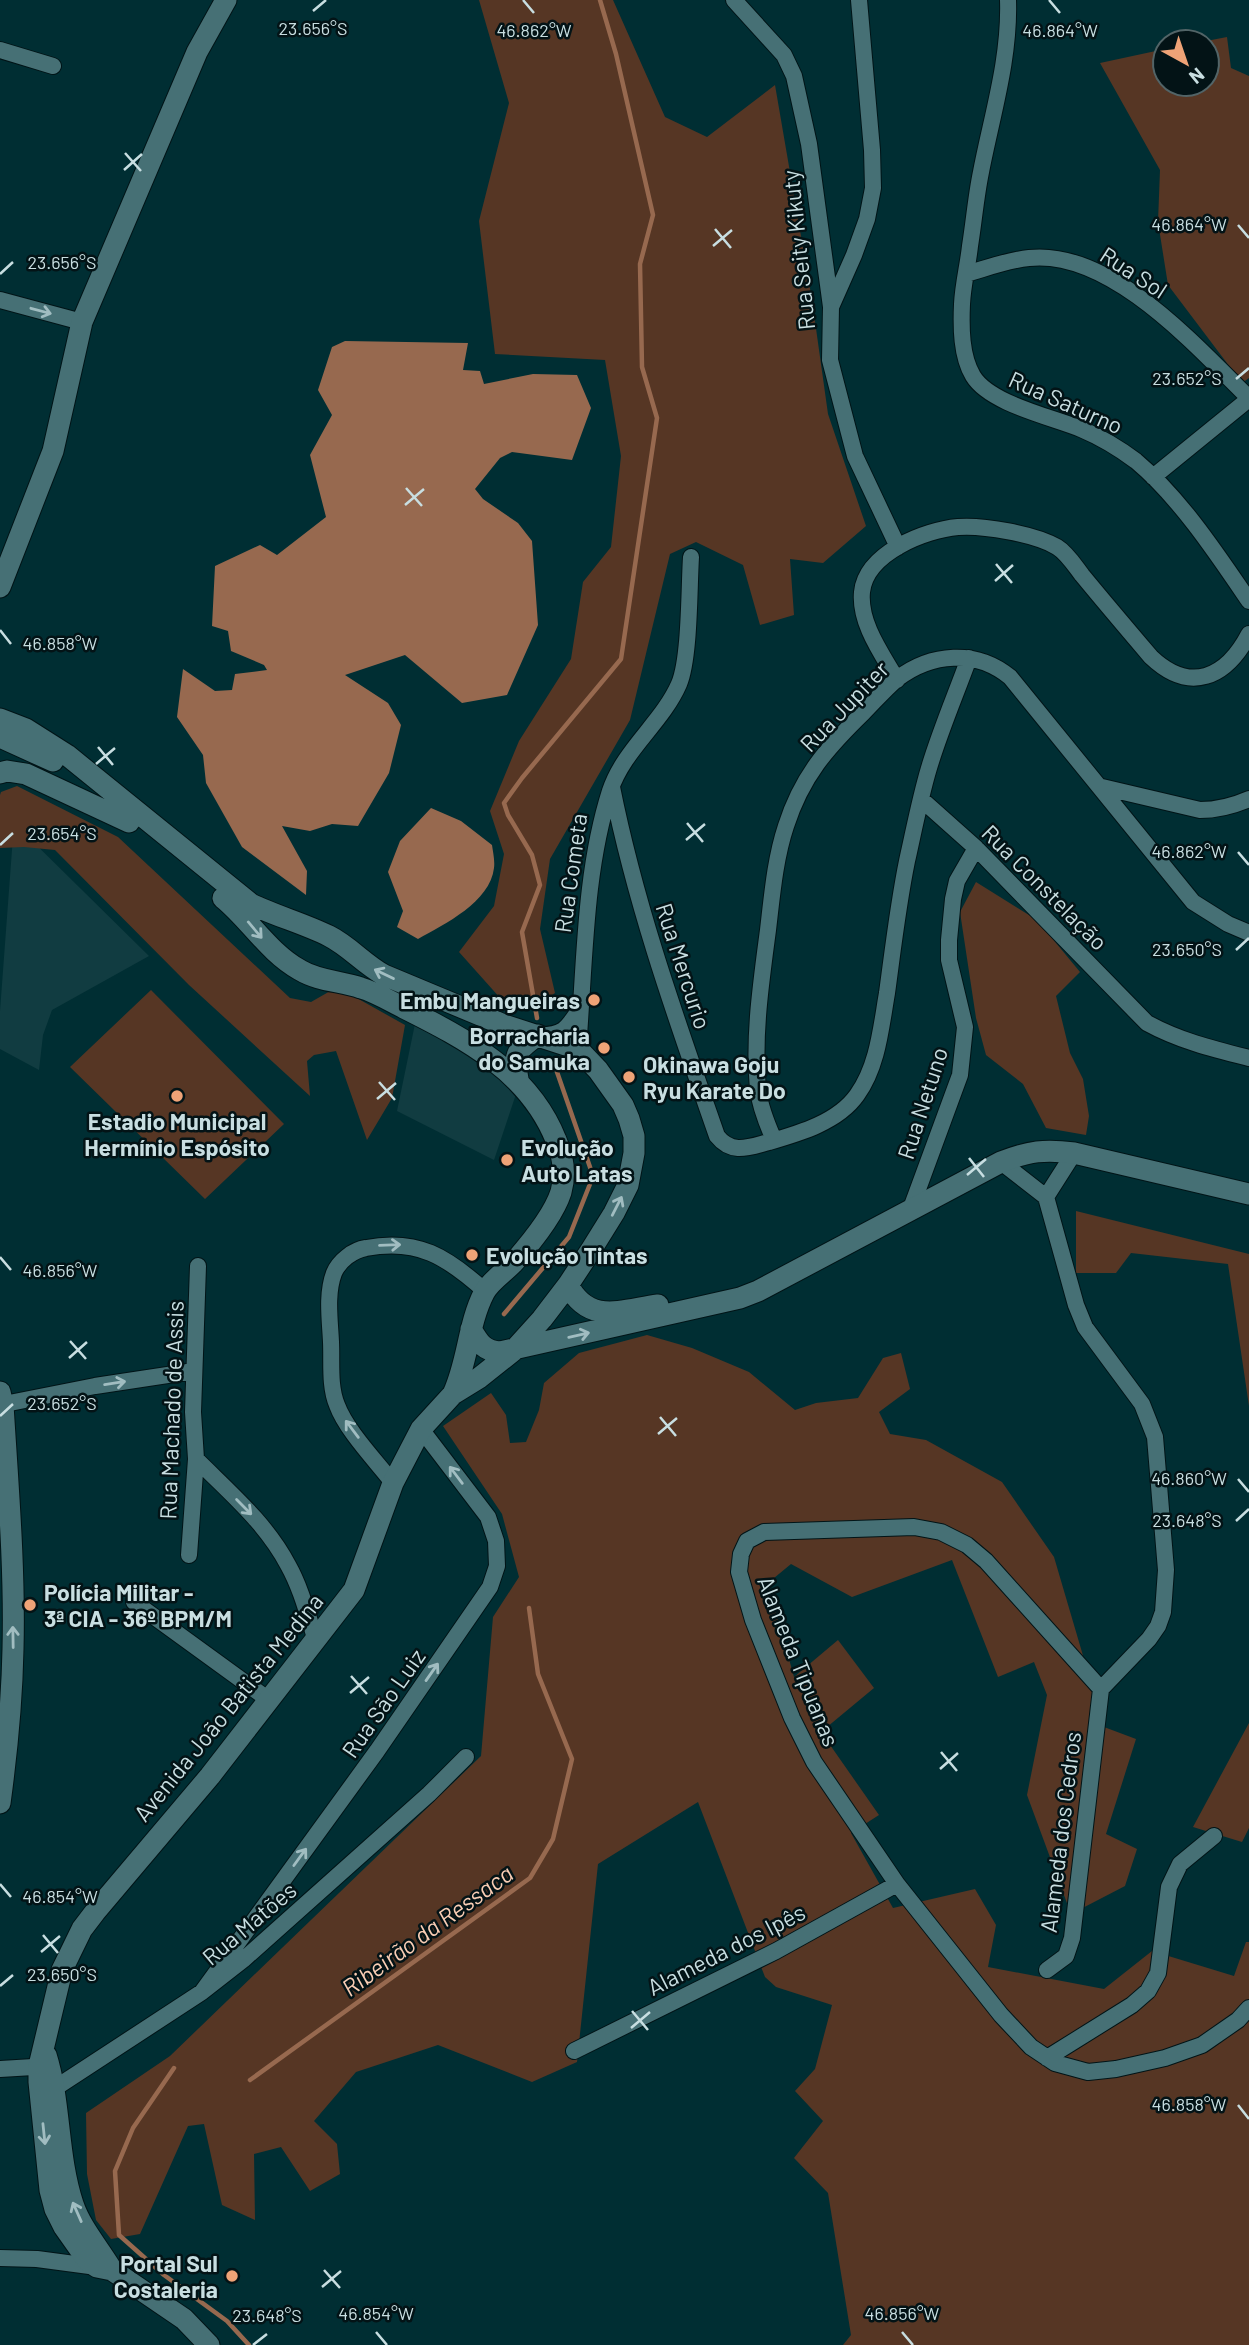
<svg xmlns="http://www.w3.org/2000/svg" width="1249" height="2345" font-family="Barlow,sans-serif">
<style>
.built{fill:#113c41}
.green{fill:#563624}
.water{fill:#97694f}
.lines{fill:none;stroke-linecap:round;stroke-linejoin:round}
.stream{stroke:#97694f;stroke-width:4.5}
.street-casing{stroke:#011417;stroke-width:18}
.secondary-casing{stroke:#011417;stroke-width:23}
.street{stroke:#467075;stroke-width:16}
.secondary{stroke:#467075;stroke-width:21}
.oneway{stroke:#a1bdc1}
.ticks{fill:none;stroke:#c8dee1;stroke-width:2.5}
.poi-dot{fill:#efa377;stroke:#031316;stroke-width:2.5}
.labels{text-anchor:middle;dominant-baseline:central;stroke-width:5;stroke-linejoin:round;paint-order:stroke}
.street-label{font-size:23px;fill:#c8dee1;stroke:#031316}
.poi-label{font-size:23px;font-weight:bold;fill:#c8dee1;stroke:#031316;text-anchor:start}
.water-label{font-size:24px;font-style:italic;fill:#f9cdb4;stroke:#031316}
.ticks-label{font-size:18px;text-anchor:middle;fill:#c8dee1;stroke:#031316;stroke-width:5;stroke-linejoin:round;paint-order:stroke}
</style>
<rect width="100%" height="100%" fill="#002e33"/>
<path class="built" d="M14 823 149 956 52 1010 43 1035 39 1070 0 1049V1011Z
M416 1019 466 1043 517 1091 494 1160 397 1111Z"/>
<path class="green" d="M479 0H613L665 117 707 137 775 85 812 300 828 414 866 526 823 563 790 559 794 615 760 625 743 565 696 542 670 554 630 720 550 859 540 929 555 993 530 1010 501 999 459 952 494 906 504 854 490 811 519 741 571 659 583 582 611 547 621 456 605 360 495 354 479 221 509 103Z
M1227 37 1231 68 1249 76V378L1242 383 1168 285 1158 222 1160 170 1100 63 1165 49V84H1207V42H1201Z
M17 786 118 837 290 998 311 1002 332 990 355 997 405 1025 392 1098 367 1140 336 1051 314 1055 307 1061 310 1096 189 985 55 850 24 847 0 848V795L1 792Z
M976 882 1037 920 1080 972 1056 996 1070 1053 1083 1079 1089 1116 1086 1135 1046 1128 1023 1084 986 1055 976 1018 960 912Z
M151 990 284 1124 205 1199 70 1067Z
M1076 1211 1249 1254V1406L1228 1264 1131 1253 1116 1273H1076Z
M647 1335 692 1348 749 1372 795 1410 816 1403 858 1398 883 1358 901 1353 910 1389 879 1412 890 1434 926 1440 1002 1482 1054 1557 1104 1727 1136 1739 1106 1834 1137 1849 1125 1886 1071 1914 1027 1795 1047 1695 1034 1662 998 1677 952 1560 852 1597 791 1564 768 1583 794 1677 838 1640 874 1688 821 1732 879 1815 851 1833 893 1908 975 1889 996 1925 988 1967 1104 1989 1152 1951 1234 1976 1246 1942H1249V2345H843L851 2335 828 2193 794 2158 823 2121 795 2091 815 2069 832 2005 776 1987 765 1977 698 1802 598 1864 577 2062 532 2082 438 2045 356 2072 314 2121 337 2144 340 2174 310 2191 281 2147 254 2154 255 2220 222 2205 204 2124 188 2126 140 2234 111 2239 96 2220 87 2174 86 2113 170 2056 481 1756 493 1617 519 1577 502 1514 443 1426 491 1393 506 1415 510 1443 526 1442 539 1410 544 1383 579 1353Z
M1249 1723V1828L1242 1842 1193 1827Z"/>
<path class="water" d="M345 341 468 343 463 370 480 371 484 384 533 374 577 375 591 408 572 460 512 452 500 458 475 489 483 499 518 523 532 541 538 625 507 695 462 703 405 655 345 675 388 703 401 725 389 773 358 826 332 824 310 831 282 826 307 871 306 895 242 847 206 783 203 755 177 717 183 669 215 691 232 690 235 674 267 670 264 665 231 651 228 631 212 626 215 566 260 545 277 555 326 517 310 455 332 415 318 390 332 347Z
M431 808 461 821 492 845C493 852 495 861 494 868 490 902 445 924 418 939L397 927 403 911 388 872 400 841Z"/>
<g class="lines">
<path class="stream" d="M537 1018 522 932 540 885 532 855 508 815 504 803 522 778 621 659 657 418 642 367 640 264 653 215 616 54 600 0
M504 1314 569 1237 590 1184 591 1170 557 1072
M174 2068 133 2128 115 2171 119 2235 164 2275 227 2321 249 2345
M250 2080 530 1878 553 1839 572 1759 538 1674 529 1608"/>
<defs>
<path id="street" d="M734 0 784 55 794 76 809 144 831 307 830 360 855 456 898 547
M1008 0C1010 59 992 115 981 172 976 196 974 221 970 246 968 265 963 284 962 304 961 327 961 356 973 376 990 404 1052 417 1081 429 1100 437 1120 449 1136 461 1180 498 1217 554 1249 601
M0 50 53 66
M966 274C987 268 1008 260 1029 258 1110 249 1195 345 1249 398
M0 300 82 322
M831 307 854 255 867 219 873 188 872 150 859 0
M1153 477 1249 399
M897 680C882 654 859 623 862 592 866 553 925 530 958 527 983 525 1035 534 1057 547 1067 553 1075 566 1082 575 1105 603 1128 630 1151 657 1190 694 1226 678 1249 634
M612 787C636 907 677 1021 717 1136 732 1155 749 1147 769 1142 800 1133 838 1122 857 1095 878 1066 881 1027 887 993 893 949 898 905 907 861 914 830 920 798 929 768 940 731 956 694 969 658
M1102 787 1200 810C1217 810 1233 806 1249 799
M921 799 976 848 1147 1023C1180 1041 1213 1049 1249 1058
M541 1035C564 1035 567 1028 580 1009
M578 1049C585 963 584 873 610 791 624 749 662 723 679 684 690 658 689 588 691 557
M774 1140C767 1124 760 1107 758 1090 753 1036 761 983 768 930 772 896 775 859 786 826 802 776 827 748 863 713 874 702 885 689 897 679 931 653 976 649 1010 677L1193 902 1228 924 1249 933
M1001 1162 1046 1197 1076 1305 1085 1327 1142 1404 1155 1437 1166 1570 1163 1612 1158 1626 1149 1639 1101 1689 986 1561 967 1545 941 1532 914 1527 764 1532 747 1541 741 1554 739 1572 753 1620 792 1718 814 1762 897 1884 1001 2015 1031 2047 1055 2063 1088 2072 1116 2069 1165 2058 1202 2045 1238 2020 1249 2008
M1046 1197 1074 1153
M910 1211 960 1075 965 1027 949 960V940L953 899 957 881 976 848
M0 1405 95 1386 194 1371
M196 1459C229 1492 266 1523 288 1565 301 1588 308 1616 316 1641
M393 1483C376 1461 346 1430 337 1405 329 1386 332 1362 331 1342 330 1320 326 1294 334 1273 339 1261 353 1250 366 1248 418 1238 447 1257 485 1291
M189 1555 196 1459 193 1412 198 1266
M134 1602 269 1700
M1047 1970 1066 1956 1072 1938 1101 1689
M202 1992 377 1751 490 1587 497 1566 496 1541 488 1517 421 1429
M574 2051 776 1951 897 1884
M1047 2058 1132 2005 1148 1991 1158 1973 1169 1887 1180 1864 1214 1836
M0 2069 50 2066
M46 2094 202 1992 243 1960 429 1794 466 1757
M0 2258 37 2259 97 2267"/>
<path id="secondary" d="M0 587 53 451 82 322 197 52 226 0
M0 719 26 729 67 755 251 904C276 916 305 924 329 936 349 946 364 964 384 975L504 1025 578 1049 598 1070 623 1105 629 1119 634 1136V1153L628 1185 614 1213 591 1250 568 1285 542 1319 513 1351 479 1378 453 1394 421 1429 393 1483 354 1590 210 1776 95 1912 82 1929 62 1970 39 2066V2082L50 2190 55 2209 64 2227 88 2261 97 2267 112 2270 184 2319 209 2345
M0 737 53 761
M0 773 7 771 26 774 129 822
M223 898C250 920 268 952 300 970 318 981 340 981 361 988 375 992 390 1001 404 1008 466 1039 529 1072 556 1140 563 1156 566 1174 561 1192 554 1214 529 1245 514 1262 505 1272 490 1281 484 1293 468 1324 468 1362 453 1394
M518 1079C513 1053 517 1050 538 1035
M568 1285C589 1325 621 1310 658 1305
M471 1329C479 1343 484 1351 500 1352L740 1298 758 1291 1001 1162C1029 1151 1045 1149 1074 1153L1249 1194
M0 1392 3 1405C8 1486 15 1568 13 1649 12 1700 7 1752 0 1803
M46 2055C61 2103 57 2156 73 2204 81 2228 99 2248 112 2270"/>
</defs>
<use href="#street" class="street-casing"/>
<use href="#secondary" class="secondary-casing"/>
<use href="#street" class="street"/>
<use href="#secondary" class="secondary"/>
</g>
<defs><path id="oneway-shaft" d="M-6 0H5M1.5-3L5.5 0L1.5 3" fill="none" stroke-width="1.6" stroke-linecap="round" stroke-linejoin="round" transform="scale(1.75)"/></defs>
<g class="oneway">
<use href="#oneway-shaft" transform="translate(41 311) rotate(15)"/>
<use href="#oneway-shaft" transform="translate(255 930) rotate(50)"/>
<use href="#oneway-shaft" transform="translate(384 974) rotate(-154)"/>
<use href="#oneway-shaft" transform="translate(617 1206) rotate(-63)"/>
<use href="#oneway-shaft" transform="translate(390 1245) rotate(-2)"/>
<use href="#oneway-shaft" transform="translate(579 1335) rotate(-13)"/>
<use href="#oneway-shaft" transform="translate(115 1383) rotate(-9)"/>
<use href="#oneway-shaft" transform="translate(352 1429) rotate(-127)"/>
<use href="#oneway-shaft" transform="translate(456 1475) rotate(-127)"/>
<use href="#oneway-shaft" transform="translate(244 1507) rotate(45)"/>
<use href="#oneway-shaft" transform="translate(13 1637) rotate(-91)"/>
<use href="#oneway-shaft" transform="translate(432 1672) rotate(-55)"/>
<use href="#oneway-shaft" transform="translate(300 1857) rotate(-54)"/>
<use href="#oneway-shaft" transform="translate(44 2134) rotate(84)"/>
<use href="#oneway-shaft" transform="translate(77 2212) rotate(-114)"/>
</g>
<path class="ticks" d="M523 0 534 13M1049 0 1060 13M313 11 326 0M125 153 141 171M124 170 142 154M1238 225 1249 238M715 229 731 248M713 246 732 230M0 274 13 262M1236 379 1249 368M406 488 422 506M405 505 424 489M996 564 1012 583M995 581 1013 565M0 630 11 644M98 747 113 765M96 764 115 748M687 823 703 842M686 840 705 824M0 845 13 833M1238 852 1249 865M1236 950 1249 938M379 1082 395 1100M377 1099 396 1083M969 1158 984 1177M967 1175 986 1159M0 1257 11 1270M70 1341 86 1359M69 1358 87 1342M0 1416 13 1404M660 1417 676 1436M658 1434 677 1418M1238 1479 1249 1492M1236 1521 1249 1509M351 1676 367 1694M350 1693 369 1677M941 1752 957 1771M940 1769 958 1753M0 1884 11 1897M43 1935 58 1953M41 1952 60 1936M0 1986 13 1975M632 2011 648 2030M631 2028 650 2012M1238 2105 1249 2119M324 2270 340 2288M322 2287 341 2271M376 2332 387 2345M902 2332 913 2345M253 2345 267 2334"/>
<g class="poi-dot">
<circle cx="594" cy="1000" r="7"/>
<circle cx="604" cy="1048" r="7"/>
<circle cx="629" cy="1077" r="7"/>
<circle cx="177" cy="1096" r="7"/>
<circle cx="507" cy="1160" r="7"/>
<circle cx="472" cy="1255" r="7"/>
<circle cx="30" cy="1605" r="7"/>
<circle cx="232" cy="2276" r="7"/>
</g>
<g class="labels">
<g class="street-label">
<text transform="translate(798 250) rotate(-96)">Rua Seity Kikuty</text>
<text transform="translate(1134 272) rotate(33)">Rua Sol</text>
<text transform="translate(1066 402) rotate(24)">Rua Saturno</text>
<text transform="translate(844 706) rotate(-46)">Rua Jupiter</text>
<text transform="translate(570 873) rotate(-82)">Rua Cometa</text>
<text transform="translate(1045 887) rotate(45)">Rua Constelação</text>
<text transform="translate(684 966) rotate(72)">Rua Mercurio</text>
<text transform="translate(922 1103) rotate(-72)">Rua Netuno</text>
<text transform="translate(171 1410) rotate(-88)">Rua Machado de Assis</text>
<text transform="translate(799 1661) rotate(68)">Alameda Tipuanas</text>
<text transform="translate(383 1703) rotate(-55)">Rua São Luiz</text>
<text transform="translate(228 1707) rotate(-51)">Avenida João Batista Medina</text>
<text transform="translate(1060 1832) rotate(-83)">Alameda dos Cedros</text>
<text transform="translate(249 1923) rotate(-40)">Rua Matões</text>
<text transform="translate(726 1949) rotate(-27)">Alameda dos Ipês</text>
</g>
<g class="poi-label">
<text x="580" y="1000" text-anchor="end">Embu Mangueiras</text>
<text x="590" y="1035" text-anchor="end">Borracharia<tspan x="590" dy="26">do Samuka</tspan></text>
<text x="643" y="1064">Okinawa Goju<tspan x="643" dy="26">Ryu Karate Do</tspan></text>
<text x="177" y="1121" text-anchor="middle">Estadio Municipal<tspan x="177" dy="26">Hermínio Espósito</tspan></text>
<text x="521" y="1147">Evolução<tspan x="521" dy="26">Auto Latas</tspan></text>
<text x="486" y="1255">Evolução Tintas</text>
<text x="44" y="1592">Polícia Militar -<tspan x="44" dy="26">3ª CIA - 36º BPM/M</tspan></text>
<text x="218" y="2263" text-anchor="end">Portal Sul<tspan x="218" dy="26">Costaleria</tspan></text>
</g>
<g class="water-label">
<text transform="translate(427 1930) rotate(-36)">Ribeirão da Ressaca</text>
</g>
</g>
<g class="ticks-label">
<text x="313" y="35">23.656°S</text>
<text x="534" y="37">46.862°W</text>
<text x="1060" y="37">46.864°W</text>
<text x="1189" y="231">46.864°W</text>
<text x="62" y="269">23.656°S</text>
<text x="1187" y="385">23.652°S</text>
<text x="60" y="650">46.858°W</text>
<text x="62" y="840">23.654°S</text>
<text x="1189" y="858">46.862°W</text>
<text x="1187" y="956">23.650°S</text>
<text x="60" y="1277">46.856°W</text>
<text x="62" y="1410">23.652°S</text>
<text x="1189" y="1485">46.860°W</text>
<text x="1187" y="1527">23.648°S</text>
<text x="60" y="1903">46.854°W</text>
<text x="62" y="1981">23.650°S</text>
<text x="1189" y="2111">46.858°W</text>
<text x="376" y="2320">46.854°W</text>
<text x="902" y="2320">46.856°W</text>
<text x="267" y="2322">23.648°S</text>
</g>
<g transform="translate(1186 63) rotate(140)"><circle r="33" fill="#031316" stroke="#526467" stroke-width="2"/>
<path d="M0-5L12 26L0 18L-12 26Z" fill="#efa377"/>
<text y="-10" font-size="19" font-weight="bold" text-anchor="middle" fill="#c8dee1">N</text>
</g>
</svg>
